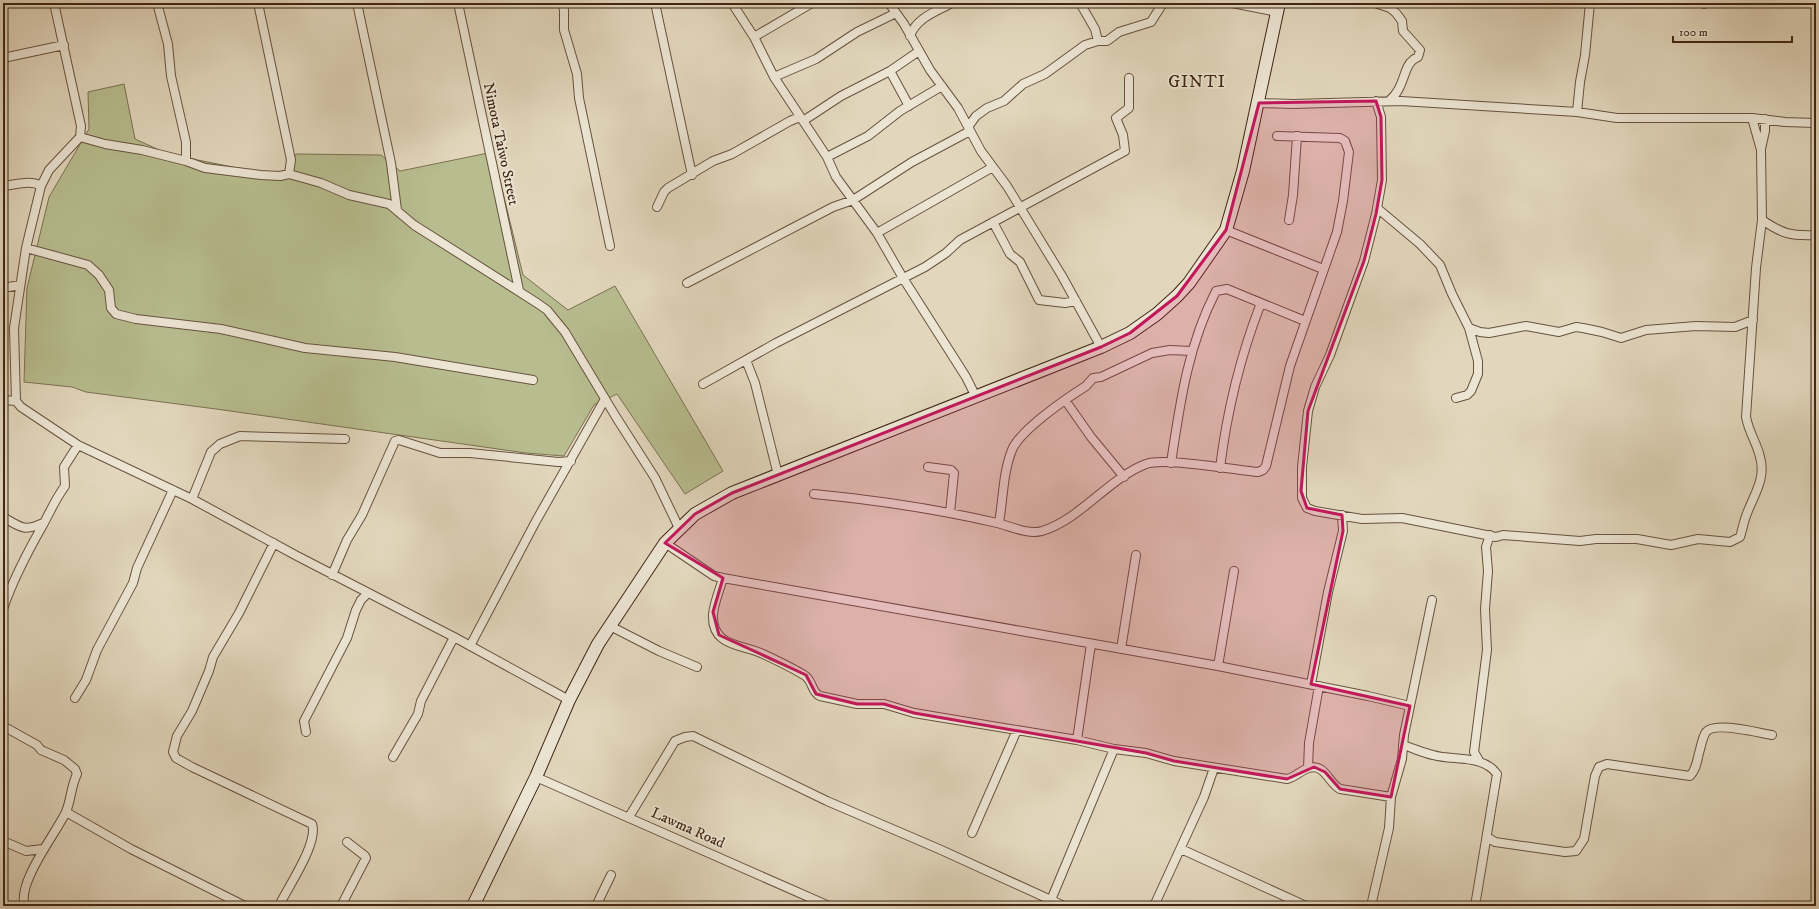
<svg xmlns="http://www.w3.org/2000/svg" width="1819" height="909" font-family="'IM FELL DW Pica',serif">
<style>
.green{fill:#b7bd8f;stroke:#7c7152}
.lines{fill:none;stroke-linecap:round;stroke-linejoin:round}
.street-casing{stroke:#68523e;stroke-width:10}
.secondary-casing{stroke:#402514;stroke-width:14}
.street{stroke:#ece5d4;stroke-width:8}
.secondary{stroke:#ece5d4;stroke-width:12}
.marked{fill:#c2185b;fill-opacity:0.2;stroke:#c2185b;stroke-width:3;stroke-linejoin:round}
.labels{text-anchor:middle;dominant-baseline:central;stroke-width:3.5;stroke-linejoin:round;paint-order:stroke}
.street-label{font-size:15px;fill:#402514;stroke:#ece5d4}
.quarter-label{font-size:17px;letter-spacing:1px;fill:#402514;stroke:#ece5d4}
</style>
<rect width="100%" height="100%" fill="#e2d7bd"/>
<filter id="stains"><feTurbulence type="fractalNoise" baseFrequency=".005" numOctaves="4"/><feColorMatrix values="0 0 0 0 .2 0 0 0 0 .09 0 0 0 0 .02 0 0 0 .5 -.17"/></filter>
<radialGradient id="worn" r=".72"><stop offset=".6" stop-color="#630" stop-opacity="0"/><stop offset="1" stop-color="#630" stop-opacity=".3"/></radialGradient>
<path class="green" d="M124 84 135 139 168 154 282 177 296 154 381 155 400 171 493 152 523 275 568 310 615 286 723 471 685 494 617 394 594 405 564 456 526 453 216 409 86 392 72 387 24 382 27 288 49 197 89 129 88 92Z"/>
<g class="lines">
<defs>
<path id="street" d="M54 3 81 126 80 137 49 170 41 186 26 248 14 328 16 401 21 407 78 445 192 499 297 556 454 637 569 700
M157 3 168 44 171 76 186 142V161
M258 3 291 160 289 174
M357 3 391 163 397 210
M458 3 519 290
M562 3 564 10V30L577 74 579 98 610 246
M655 3 692 175
M732 3 754 37 774 77 827 157 836 177 877 233 903 278 966 377 976 397
M889 3 904 24 930 70 958 108 981 151 1007 186 1062 276 1101 347
M1080 3 1095 29 1098 41
M1232 3 1277 12
M1375 3 1390 8 1396 13 1402 21 1403 31 1420 50 1418 57C1416 58 1414 59 1413 60 1403 67 1405 88 1389 101
M1704 4V3
M910 36C916 18 937 11 952 3
M754 37 812 3
M3 58 64 45
M890 71 909 106
M774 77 816 59 857 32 896 13
M1376 101 1381 117 1382 180 1376 214 1364 261 1330 355 1315 387 1308 411 1302 467V498L1307 508 1315 511 1362 519 1402 518 1496 537 1503 535 1580 541 1596 539H1637L1671 545 1698 539 1730 542 1740 537C1742 531 1743 525 1745 519 1751 499 1767 480 1760 457 1757 443 1749 433 1746 417L1756 268 1762 220 1761 150 1752 118
M1259 103 1293 104 1401 101 1577 112 1617 118H1752L1785 122 1816 123
M1577 112 1580 82 1585 55 1590 3
M803 121 841 96 890 71 919 51
M968 127 976 116 987 108 1004 101 1023 84 1045 74 1085 45 1098 41H1107L1119 32 1151 22 1163 3
M80 137 105 144 142 150 186 161 205 168 261 175 280 176 289 174 321 183 349 195 389 204 414 225 537 303 547 310 565 332 616 417 655 478 679 528
M1761 149 1765 131V119
M827 157 868 136 900 111 942 86
M3 186C15 185 31 179 41 186
M657 207 664 192 668 188 713 161 732 154 790 121 800 117
M1377 208 1420 244 1440 265 1452 294 1469 328 1478 361V374L1471 391 1467 395 1456 398
M1289 220 1293 195 1297 136
M1762 220C1783 234 1790 236 1816 235
M993 222 1010 254 1020 262 1039 300 1065 303 1076 301
M1226 230 1323 269
M877 233 993 167
M26 248 88 265 99 275 109 290 111 308 116 314 136 319 221 329 305 348 395 357 533 380
M687 283 833 207 853 200 912 162 970 131
M3 288 20 285
M1469 328 1480 332 1489 333 1526 326 1559 332 1576 327 1583 328 1602 332 1621 338 1646 330 1696 326 1735 327 1753 320
M746 360 755 383 778 475
M703 384 776 343 925 267 946 253 960 240 1125 151 1123 135 1116 118 1129 108V78
M3 400 16 401
M1065 400 1091 437 1124 477
M1171 463C1180 403 1188 345 1216 291L1227 289 1305 321
M928 467 951 470 954 473 950 513
M1220 468C1227 411 1240 357 1261 303
M814 494C876 500 937 509 997 523 1010 526 1028 535 1042 531 1081 519 1109 478 1146 464 1163 457 1236 470 1258 472L1263 470 1266 466 1290 366 1337 232 1343 201 1349 152 1345 141 1340 138 1277 136
M192 499 211 452 220 444 240 436 345 439
M3 517C20 527 24 532 43 523
M999 523C1003 500 1003 472 1012 450 1020 430 1067 398 1086 386L1093 378 1101 377 1152 353 1170 350 1191 351
M274 543 239 613 213 657 209 671 192 711 177 736 173 752 176 758 192 767 312 824C319 843 287 888 279 906
M665 543 714 576 723 578 1218 666 1368 696 1410 706
M332 575 347 540 362 515 395 441 399 440 440 453H470L558 462 571 461
M723 578C720 589 714 603 713 614 711 647 742 644 763 654 776 660 791 667 804 675 813 680 811 692 820 696L857 704H884L914 713 1077 740 1114 749 1146 753 1174 761 1287 779C1296 777 1301 770 1309 768 1325 763 1329 784 1340 789L1391 797
M3 609C13 579 28 551 44 523 51 510 56 498 65 486L64 467 78 445
M610 626 659 651 697 667
M470 646 536 521 605 399
M1121 649 1136 555
M1218 666 1234 571
M1311 684 1328 592 1343 531 1342 515
M75 698 86 680 97 650 133 583 137 568 173 490
M3 726 37 745 41 750 64 760 75 769 77 774C71 786 71 800 66 812 56 833 16 884 25 906
M306 732 304 721 347 638 356 610 361 600 368 593
M1077 740 1091 644
M1403 745C1413 748 1423 753 1433 755 1453 761 1483 754 1497 774L1475 906
M393 757 418 714 421 701 454 637
M1480 762 1474 752 1487 650 1485 609 1488 571 1486 547 1490 535
M1308 768 1309 743 1319 686
M536 777 829 906
M66 812 131 849 245 906
M629 817 675 741 685 737 693 736 827 801 939 849 1064 906
M972 833 1017 730
M1487 837 1495 842 1565 852 1576 851 1584 839 1595 776 1599 767 1607 764 1690 776C1696 770 1697 761 1699 753 1701 747 1702 738 1706 732 1714 721 1759 733 1772 735
M3 841 26 851 43 849
M1181 849 1306 906
M1051 900 1114 749
M341 906 366 858 365 856 347 842
M596 906 611 875
M1154 906 1204 797 1214 768
M1371 906 1389 828 1391 797 1402 759 1404 735 1432 600"/>
<path id="secondary" d="M473 906 536 777 569 700 598 644 665 543 695 514 732 493 1101 347 1130 333 1157 314 1177 296 1189 283 1226 230 1243 171 1279 3"/>
</defs>
<use href="#street" class="street-casing"/>
<use href="#secondary" class="secondary-casing"/>
<use href="#street" class="street"/>
<use href="#secondary" class="secondary"/>
</g>
<path class="marked" d="M1376 101 1381 117 1382 180 1376 214 1364 261 1308 411 1301 491 1307 508 1342 515 1343 531 1311 684 1410 706 1391 797 1340 789 1325 772 1314 767 1287 779 1174 761 1146 753 914 713 884 704H857L816 694 806 675 719 635 713 612 723 578 665 543 695 514 732 493 1101 347 1130 333 1177 296 1226 230 1259 103Z"/>
<g class="labels">
<g class="street-label">
<text transform="translate(501 144) rotate(78)">Nimota Taiwo Street</text>
<text transform="translate(688 828) rotate(24)">Lawma Road</text>
</g>
<g class="quarter-label">
<text x="1197" y="82">GINTI</text>
</g>
</g>
<rect width="1819" height="909" fill="none" stroke="#e2d7bd" stroke-width="16"/>
<rect x="4" y="4" width="1811" height="901" fill="none" stroke="#402514" stroke-width="2"/>
<rect x="8" y="8" width="1803" height="893" fill="none" stroke="#402514"/>
<path d="M1673 36v6h119v-6" fill="none" stroke="#402514" stroke-width="2"/>
<text x="1679" y="36" font-size="12" fill="#402514" stroke="#ece5d4" stroke-width="3" paint-order="stroke">100 m</text>
<rect width="100%" height="100%" filter="url(#stains)"/>
<rect width="100%" height="100%" fill="url(#worn)"/>
</svg>
